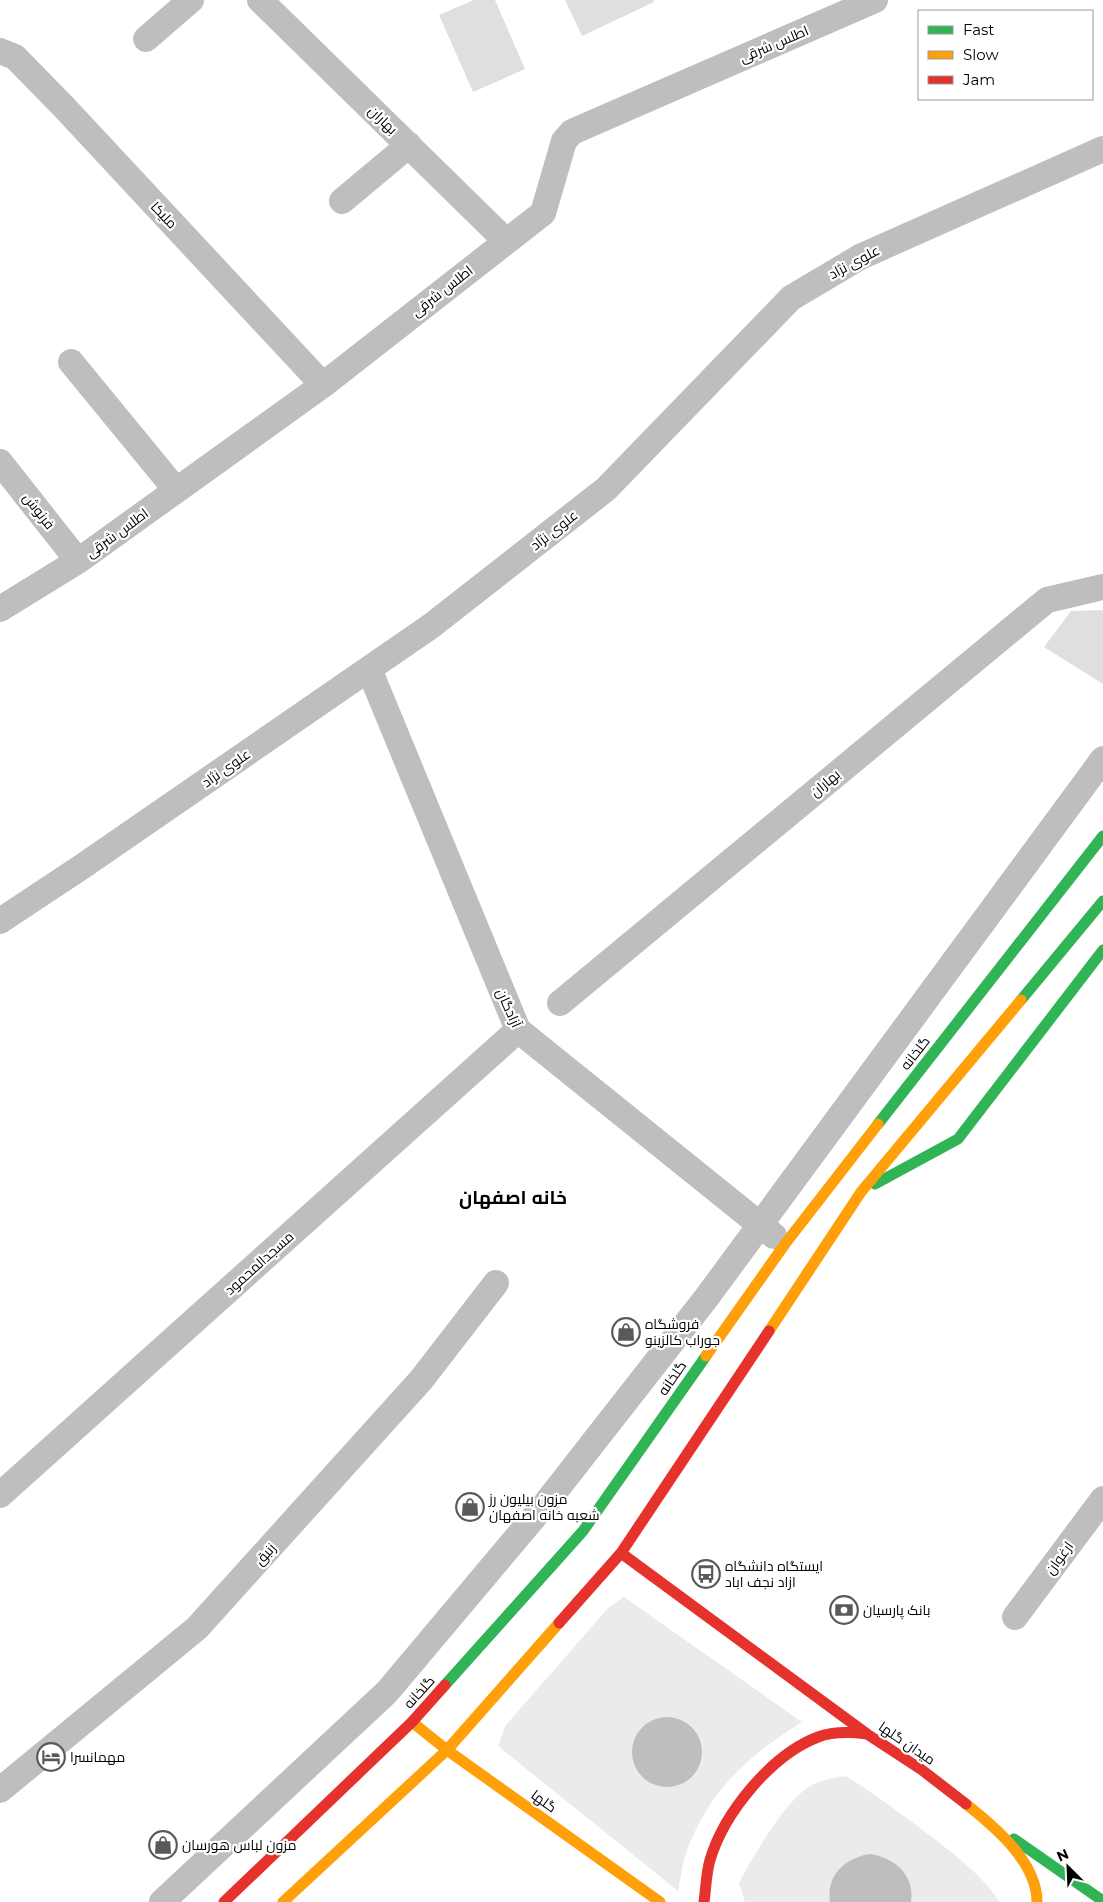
<svg xmlns="http://www.w3.org/2000/svg" width="1103" height="1902" font-family="Montserrat,Cairo,sans-serif">
<style>
.green{fill:#ebebeb}
.water{fill:#bebebe}
.building{fill:#dfdfdf}
.lines{fill:none;stroke-linecap:round;stroke-linejoin:round}
.street{stroke:#bebebe;stroke-width:26}
.fast{stroke:#30b455;stroke-width:11}
.slow{stroke:#ff9f0a;stroke-width:11}
.jam{stroke:#e5322d;stroke-width:11}
.labels{text-anchor:middle;dominant-baseline:central;stroke-width:4.5;stroke-linejoin:round;paint-order:stroke}
.street-label{font-size:14px;fill:#000;stroke:#fff}
.poi-label{font-size:14px;fill:#000;stroke:#fff;text-anchor:start}
.district-label{font-size:19px;font-weight:bold;fill:#000;stroke:#fff}
</style>
<rect width="100%" height="100%" fill="#fff"/>
<path class="green" d="M624 1597 802 1722C747 1757 709 1790 686 1853 682 1864 681 1878 678 1891L498 1746 506 1725 608 1608Z
M846 1776C875 1794 901 1814 928 1834 955 1855 981 1874 1000 1902H745L739 1883C753 1857 788 1794 816 1783 825 1779 836 1778 846 1776Z"/>
<path class="water" d="M632 1752a35 35 0 1 1 70 0a35 35 0 1 1-70 0Z
M870 1854C895 1858 915 1875 911 1902H830C826 1875 845 1858 870 1854Z"/>
<path class="building" d="M474 0H495L525 69 473 92 439 15Z
M565 0H653L654 2 582 36Z
M1103 610V684L1044 647 1071 611Z"/>
<g class="lines">
<path class="street" d="M260 0 506 241
M146 39 191 0
M0 51 15 57 63 106 323 385
M342 201 409 145
M71 362 176 490
M0 462 78 561
M0 609 78 561 323 385 543 213 564 141 572 132 875 0
M369 669 518 1030 774 1236
M0 921 83 866 431 626 606 489 791 298 860 257 1103 149
M560 1003 1047 600 1103 587
M0 1495 518 1030
M1015 1617 1103 1499
M0 1790 197 1628 421 1380 496 1283
M162 1902 387 1692 546 1503 707 1297 1103 759"/>
<path class="fast" d="M1021 1000 1103 901
M878 1124 1103 836
M875 1184 958 1139 1103 950
M445 1685 583 1531 706 1356
M1014 1839 1103 1901"/>
<path class="slow" d="M769 1331 861 1192 1021 1000
M706 1356 785 1244 878 1124
M412 1722 447 1750 660 1902
M966 1804C995 1827 1037 1862 1037 1902
M283 1902 447 1750 559 1623"/>
<path class="jam" d="M621 1553 867 1734 922 1770 966 1804
M559 1623 621 1553 769 1331
M224 1902 412 1722 445 1685
M704 1902C706 1888 706 1874 710 1860 724 1813 771 1755 818 1737 834 1731 851 1732 867 1734"/>
</g>
<defs>
<symbol id="shop-ring" viewBox="-11 -11 22 22"><circle r="9.5" fill="#fff" stroke="#595959" stroke-width="1.5"/><path d="M-5-2.5h2.3a2.7 3.5 0 0 1 5.4 0H5L5.5 6h-11ZM-1.5-2.5h3a1.5 2.3 0 0 0-3 0Z" fill="#595959"/></symbol>
<symbol id="bus-ring" viewBox="-11 -11 22 22"><circle r="9.5" fill="#fff" stroke="#595959" stroke-width="1.5"/><path d="M-5-6H5V4H4V6H2V4H-2V6H-4V4H-5ZM-3.5-4V0h7V-4ZM-3.5 1.2v1.5H-2V1.2ZM2 1.2v1.5H3.5V1.2Z" fill="#595959"/></symbol>
<symbol id="bank-ring" viewBox="-11 -11 22 22"><circle r="9.5" fill="#fff" stroke="#595959" stroke-width="1.5"/><path d="M-6-4H6V4H-6ZM0-2.3a2.3 2.3 0 1 0 0 4.6a2.3 2.3 0 1 0 0-4.6Z" fill="#595959"/></symbol>
<symbol id="hotel-ring" viewBox="-11 -11 22 22"><circle r="9.5" fill="#fff" stroke="#595959" stroke-width="1.5"/><path d="M-6-4.5h1.5V1H6V5H4.5V3h-9V5H-6ZM-4 0a1.8 1.8 0 1 1 3.6 0ZM.5 0V-2.5h3Q6-2.5 6 0Z" fill="#595959"/></symbol>
</defs>
<g fill-rule="evenodd">
<use href="#shop-ring" x="610" y="1316" width="32" height="32"/>
<use href="#shop-ring" x="454" y="1491" width="32" height="32"/>
<use href="#bus-ring" x="690" y="1558" width="32" height="32"/>
<use href="#bank-ring" x="828" y="1594" width="32" height="32"/>
<use href="#hotel-ring" x="35" y="1741" width="32" height="32"/>
<use href="#shop-ring" x="147" y="1829" width="32" height="32"/>
</g>
<g class="labels">
<g class="street-label">
<text transform="translate(774 44) rotate(-23)">اطلس شرقی</text>
<text transform="translate(383 120) rotate(44)">بهاران</text>
<text transform="translate(164 215) rotate(47)">ملیکا</text>
<text transform="translate(854 262) rotate(-28)">علوی نژاد</text>
<text transform="translate(442 291) rotate(-38)">اطلس شرقی</text>
<text transform="translate(39 511) rotate(52)">فرنوش</text>
<text transform="translate(554 530) rotate(-38)">علوی نژاد</text>
<text transform="translate(117 533) rotate(-36)">اطلس شرقی</text>
<text transform="translate(226 768) rotate(-35)">علوی نژاد</text>
<text transform="translate(825 783) rotate(-40)">بهاران</text>
<text transform="translate(509 1008) rotate(66)">آزادگان</text>
<text transform="translate(915 1053) rotate(-52)">گلخانه</text>
<text transform="translate(259 1263) rotate(-42)">مسجدالمحمود</text>
<text transform="translate(672 1378) rotate(-55)">گلخانه</text>
<text transform="translate(265 1554) rotate(-48)">زنبق</text>
<text transform="translate(1059 1558) rotate(-54)">ارغوان</text>
<text transform="translate(419 1692) rotate(-48)">گلخانه</text>
<text transform="translate(907 1743) rotate(34)">میدان گلها</text>
<text transform="translate(544 1801) rotate(36)">گلها</text>
</g>
<g class="poi-label">
<text x="645" y="1324">فروشگاه<tspan x="645" dy="16">جوراب کالزینو</tspan></text>
<text x="489" y="1499">مزون بیلیون رز<tspan x="489" dy="16">شعبه خانه اصفهان</tspan></text>
<text x="725" y="1566">ایستگاه دانشگاه<tspan x="725" dy="16">ازاد نجف اباد</tspan></text>
<text x="863" y="1610">بانک پارسیان</text>
<text x="70" y="1757">مهمانسرا</text>
<text x="182" y="1845">مزون لباس هورسان</text>
</g>
<g class="district-label">
<text x="513" y="1197">خانه اصفهان</text>
</g>
</g>
<rect x="918" y="10" width="175" height="90" fill="#ffffff" stroke="#999999"/>
<rect x="928" y="26" width="25" height="8" fill="#30b455" stroke="#999999"/>
<text x="963" y="35" font-size="15" fill="#000000">Fast</text>
<rect x="928" y="51" width="25" height="8" fill="#ff9f0a" stroke="#999999"/>
<text x="963" y="60" font-size="15" fill="#000000">Slow</text>
<rect x="928" y="76" width="25" height="8" fill="#e5322d" stroke="#999999"/>
<text x="963" y="85" font-size="15" fill="#000000">Jam</text>
<g transform="translate(1068 1867) rotate(336)" stroke="#ffffff" stroke-width="4" paint-order="stroke">
<path d="M0-4L9 19L0 12L-9 19Z" fill="#000000"/>
<text y="-8" font-size="14" font-weight="bold" text-anchor="middle" fill="#000000">N</text>
</g>
</svg>
